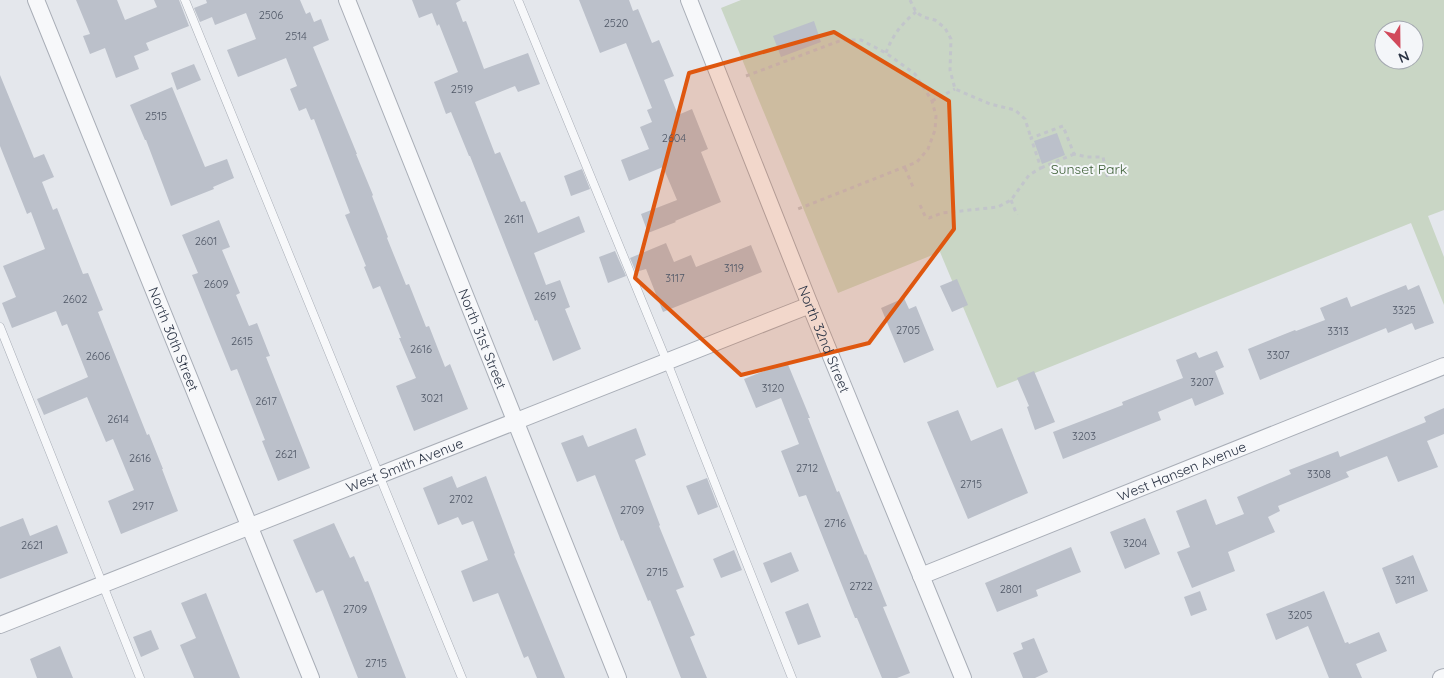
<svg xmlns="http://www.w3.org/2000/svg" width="1444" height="678" font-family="Quicksand,sans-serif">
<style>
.green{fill:#c9d6c5;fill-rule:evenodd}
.building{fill:#bbc0ca}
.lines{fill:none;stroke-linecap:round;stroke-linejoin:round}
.service-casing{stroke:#a9aeb7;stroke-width:9}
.minor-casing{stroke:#a9aeb7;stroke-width:18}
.path{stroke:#c2c5cb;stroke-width:3;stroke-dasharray:4 4;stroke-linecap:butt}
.service{stroke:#f7f8fa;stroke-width:8}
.minor{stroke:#f7f8fa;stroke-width:16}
.marked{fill:#df570f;fill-opacity:0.2;stroke:#df570f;stroke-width:4;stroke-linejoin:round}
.labels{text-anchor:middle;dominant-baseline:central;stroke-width:4;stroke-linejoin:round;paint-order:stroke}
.number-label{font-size:11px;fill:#4f5766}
.park-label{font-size:14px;fill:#3f6138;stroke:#f4f6f9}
.street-label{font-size:14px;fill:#2b3445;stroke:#f4f6f9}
</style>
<rect width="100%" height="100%" fill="#e4e7ec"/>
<path class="green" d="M741 0H1444V210L1428 216 1444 257V305L1411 223 997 388 940 252 838 293 721 8ZM1384 30H1414V60H1384Z"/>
<path class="building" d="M76 0H117L125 20 157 7 154 0H179L189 26 146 43 149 50 134 56 139 69 116 78 105 48 90 54 83 36 90 34Z
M206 0H300L306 14 310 12 314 22 321 19 329 40 313 47 357 154H356L373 195 372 196 388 237 387 238 406 285 409 284 426 327 429 326 445 367 450 364 468 409 414 431 396 386 416 378 399 338H401L380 286 373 289 364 267 366 266 345 215 350 213 314 119 311 120 306 108 299 111 290 89 297 86 286 58 238 77 227 50 256 39 246 13 215 25 212 17 200 22 194 8 207 3Z
M412 0H461L456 3 463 22 466 21 484 69 528 53 540 84 518 92 515 86 475 102 495 154 500 152 521 202 525 201 538 233 579 216 585 232 534 253 546 285 560 280 570 307 565 309 581 349 553 361 537 320 535 321 470 156H469L451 112 446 114 434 82 458 72 439 24 437 26 432 13 419 18Z
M579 0H629L633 11 638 9 652 43 659 40 674 76 664 80 678 115 692 109 708 149 701 152 721 202 675 221 676 222 648 233 641 214 677 200 663 167 629 181 621 160 649 149 640 127 652 122 647 110 652 108 626 43 600 53Z
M814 21 821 42 781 57 773 36Z
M194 64 201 80 177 90 171 73Z
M0 75 34 158 44 154 54 177 42 182 53 210 57 208 83 274 88 273 103 310 98 312 147 435 149 434 163 469H162L178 511 121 534 108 501 134 490 113 439 106 442 87 397 44 415 37 399 88 377 67 324 62 326 56 311 12 328 2 303 16 297 3 266 45 249 31 212 27 214 0 146Z
M172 87 205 167 227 159 234 178 213 187 214 189 171 206 146 140H145L130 105Z
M1057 133 1065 155 1042 164 1034 141Z
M582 169 590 189 571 196 564 176Z
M219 220 230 247 222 250 240 293 236 295 249 326 257 323 270 356 266 357 310 468 278 481 262 441 265 440 237 369 231 371 192 275 198 273 182 235Z
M666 243 674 262 691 255 696 267 751 245 762 272 663 312 646 269 636 272 630 258Z
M615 251 626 276 608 283 599 257Z
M957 279 968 305 952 312 940 286Z
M1406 285 1408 290 1419 285 1434 323 1415 330 1412 323 1388 333 1386 328 1260 380 1248 349 1295 330 1296 331 1325 320 1320 308 1347 297 1351 307Z
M904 298 909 309 916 306 934 350 904 363 881 308Z
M1217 351 1224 367 1215 371 1224 394 1195 406 1192 398 1158 412 1161 420 1063 459 1053 432 1123 405 1122 402 1183 378 1176 360 1196 352 1199 358Z
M787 362 810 418H808L837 492 839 491 865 555 866 554 887 606 883 607 910 673 897 678H882L857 618H855L806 495 799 497 781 451 799 444 781 398 756 408 744 379Z
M1034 371 1055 422 1035 430 1027 407 1029 406 1017 378Z
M1444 408V434L1427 441 1438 467 1398 482 1387 456 1346 472 1349 477 1278 506 1280 511 1268 517 1275 532 1228 552 1235 571 1192 588 1177 552 1190 547 1176 511 1206 499 1216 525 1244 514 1237 497 1291 474 1289 470 1338 451 1340 457 1426 422 1424 417Z
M958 410 971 441 1002 428 1028 493 968 519 927 422Z
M636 428 646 455 635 460 660 525 659 526 684 587 676 590 695 635 690 637 707 678H681L650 600 648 601 623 540 621 541 595 475 577 482 561 443 583 435 588 447Z
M452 476 457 488 486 476 515 553 514 554 565 678H537L528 656 524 658 498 593 473 602 461 571 488 560 473 521 462 525 458 517 438 525 423 488Z
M707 478 718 507 698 515 686 486Z
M23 518 30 536 57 525 68 553 0 579V527Z
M1145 518 1160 554 1125 569 1110 532Z
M334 523 350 558 354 556 365 582 368 581 406 678H358L323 590 316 593 293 540Z
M1071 547 1081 572 1036 590 1038 596 997 612 985 583Z
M734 550 742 570 721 578 713 559Z
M791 552 799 571 771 583 763 563Z
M1413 555 1428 591 1396 604 1382 568Z
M1200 591 1207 610 1191 616 1184 597Z
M1324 591 1345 643 1348 642 1349 644 1379 632 1387 651 1356 664 1362 678H1329L1308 626 1276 640 1266 614Z
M206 593 240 678H194L180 645 196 638 181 603Z
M808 603 821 637 798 645 785 612Z
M151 630 159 649 141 657 133 637Z
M1034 638 1048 672 1035 678H1023L1013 653 1023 649 1021 643Z
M60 646 73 678H37L30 659Z"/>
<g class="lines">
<defs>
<path id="service" d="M185 0 462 678
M518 0 667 362 792 678
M0 327 140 678"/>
<g id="minor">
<path id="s1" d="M36 0 311 678"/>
<path id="s2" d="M347 0 618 678"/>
<path id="s3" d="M689 0 810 305 963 678"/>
<path id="s4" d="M921 576 1444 366"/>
<path id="s5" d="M0 625 810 305"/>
<path d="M1441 678 1444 677"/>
</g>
</defs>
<use href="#service" class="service-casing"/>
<use href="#minor" class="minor-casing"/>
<path class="path" d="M910 0 916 12 923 17 935 20 945 28 951 39 950 70 955 89 990 104 1015 110 1025 119 1031 138
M886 53C892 36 902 23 916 12
M746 76 842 40H861L886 53 915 74 932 101 936 116 935 130 928 149 917 162 798 209
M932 101 955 89
M905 168 913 187
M1041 168 1074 154
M1011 200 1017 215
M920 205 925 216 929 218 942 213 998 207 1011 200 1029 175 1041 168 1031 138 1063 126 1074 154 1087 157H1103L1108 180"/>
<use href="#service" class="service"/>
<use href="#minor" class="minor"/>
</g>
<path class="marked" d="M834 32 949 101 954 229 869 343 741 375 635 278 689 73Z"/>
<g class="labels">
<g class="number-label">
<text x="271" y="15">2506</text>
<text x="616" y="23">2520</text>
<text x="296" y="36">2514</text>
<text x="462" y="89">2519</text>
<text x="156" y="116">2515</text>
<text x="674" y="138">2604</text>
<text x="514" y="219">2611</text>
<text x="206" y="241">2601</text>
<text x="734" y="268">3119</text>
<text x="675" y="278">3117</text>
<text x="216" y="284">2609</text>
<text x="545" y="296">2619</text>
<text x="75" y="299">2602</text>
<text x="1404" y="310">3325</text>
<text x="908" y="330">2705</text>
<text x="1338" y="331">3313</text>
<text x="242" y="341">2615</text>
<text x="421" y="349">2616</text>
<text x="1278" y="355">3307</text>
<text x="98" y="356">2606</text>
<text x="1202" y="382">3207</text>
<text x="773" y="388">3120</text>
<text x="432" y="398">3021</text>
<text x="266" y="401">2617</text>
<text x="118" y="419">2614</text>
<text x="1084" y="436">3203</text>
<text x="286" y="454">2621</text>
<text x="140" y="458">2616</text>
<text x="807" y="468">2712</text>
<text x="1319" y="474">3308</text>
<text x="971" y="484">2715</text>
<text x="461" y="499">2702</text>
<text x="143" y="506">2917</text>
<text x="632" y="510">2709</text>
<text x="835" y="523">2716</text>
<text x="1135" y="543">3204</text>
<text x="32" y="545">2621</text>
<text x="657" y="572">2715</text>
<text x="1405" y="580">3211</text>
<text x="861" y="586">2722</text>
<text x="1011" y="589">2801</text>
<text x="355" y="609">2709</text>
<text x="1300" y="615">3205</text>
<text x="376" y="663">2715</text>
</g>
<g class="park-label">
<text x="1089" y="169">Sunset Park</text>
</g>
<g class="street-label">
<text stroke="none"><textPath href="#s1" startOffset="366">North 30th Street</textPath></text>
<text stroke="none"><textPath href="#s2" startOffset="365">North 31st Street</textPath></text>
<text stroke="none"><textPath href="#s3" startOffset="365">North 32nd Street</textPath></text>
<text stroke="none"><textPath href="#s5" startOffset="435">West Smith Avenue</textPath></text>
<text stroke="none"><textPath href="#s4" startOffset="281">West Hansen Avenue</textPath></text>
</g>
</g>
<g transform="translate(1399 45) rotate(158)"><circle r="24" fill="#f4f6f9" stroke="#a4a8b1"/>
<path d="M0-4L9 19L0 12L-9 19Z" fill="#d1495b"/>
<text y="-8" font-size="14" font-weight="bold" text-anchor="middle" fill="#2b3445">N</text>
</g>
</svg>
